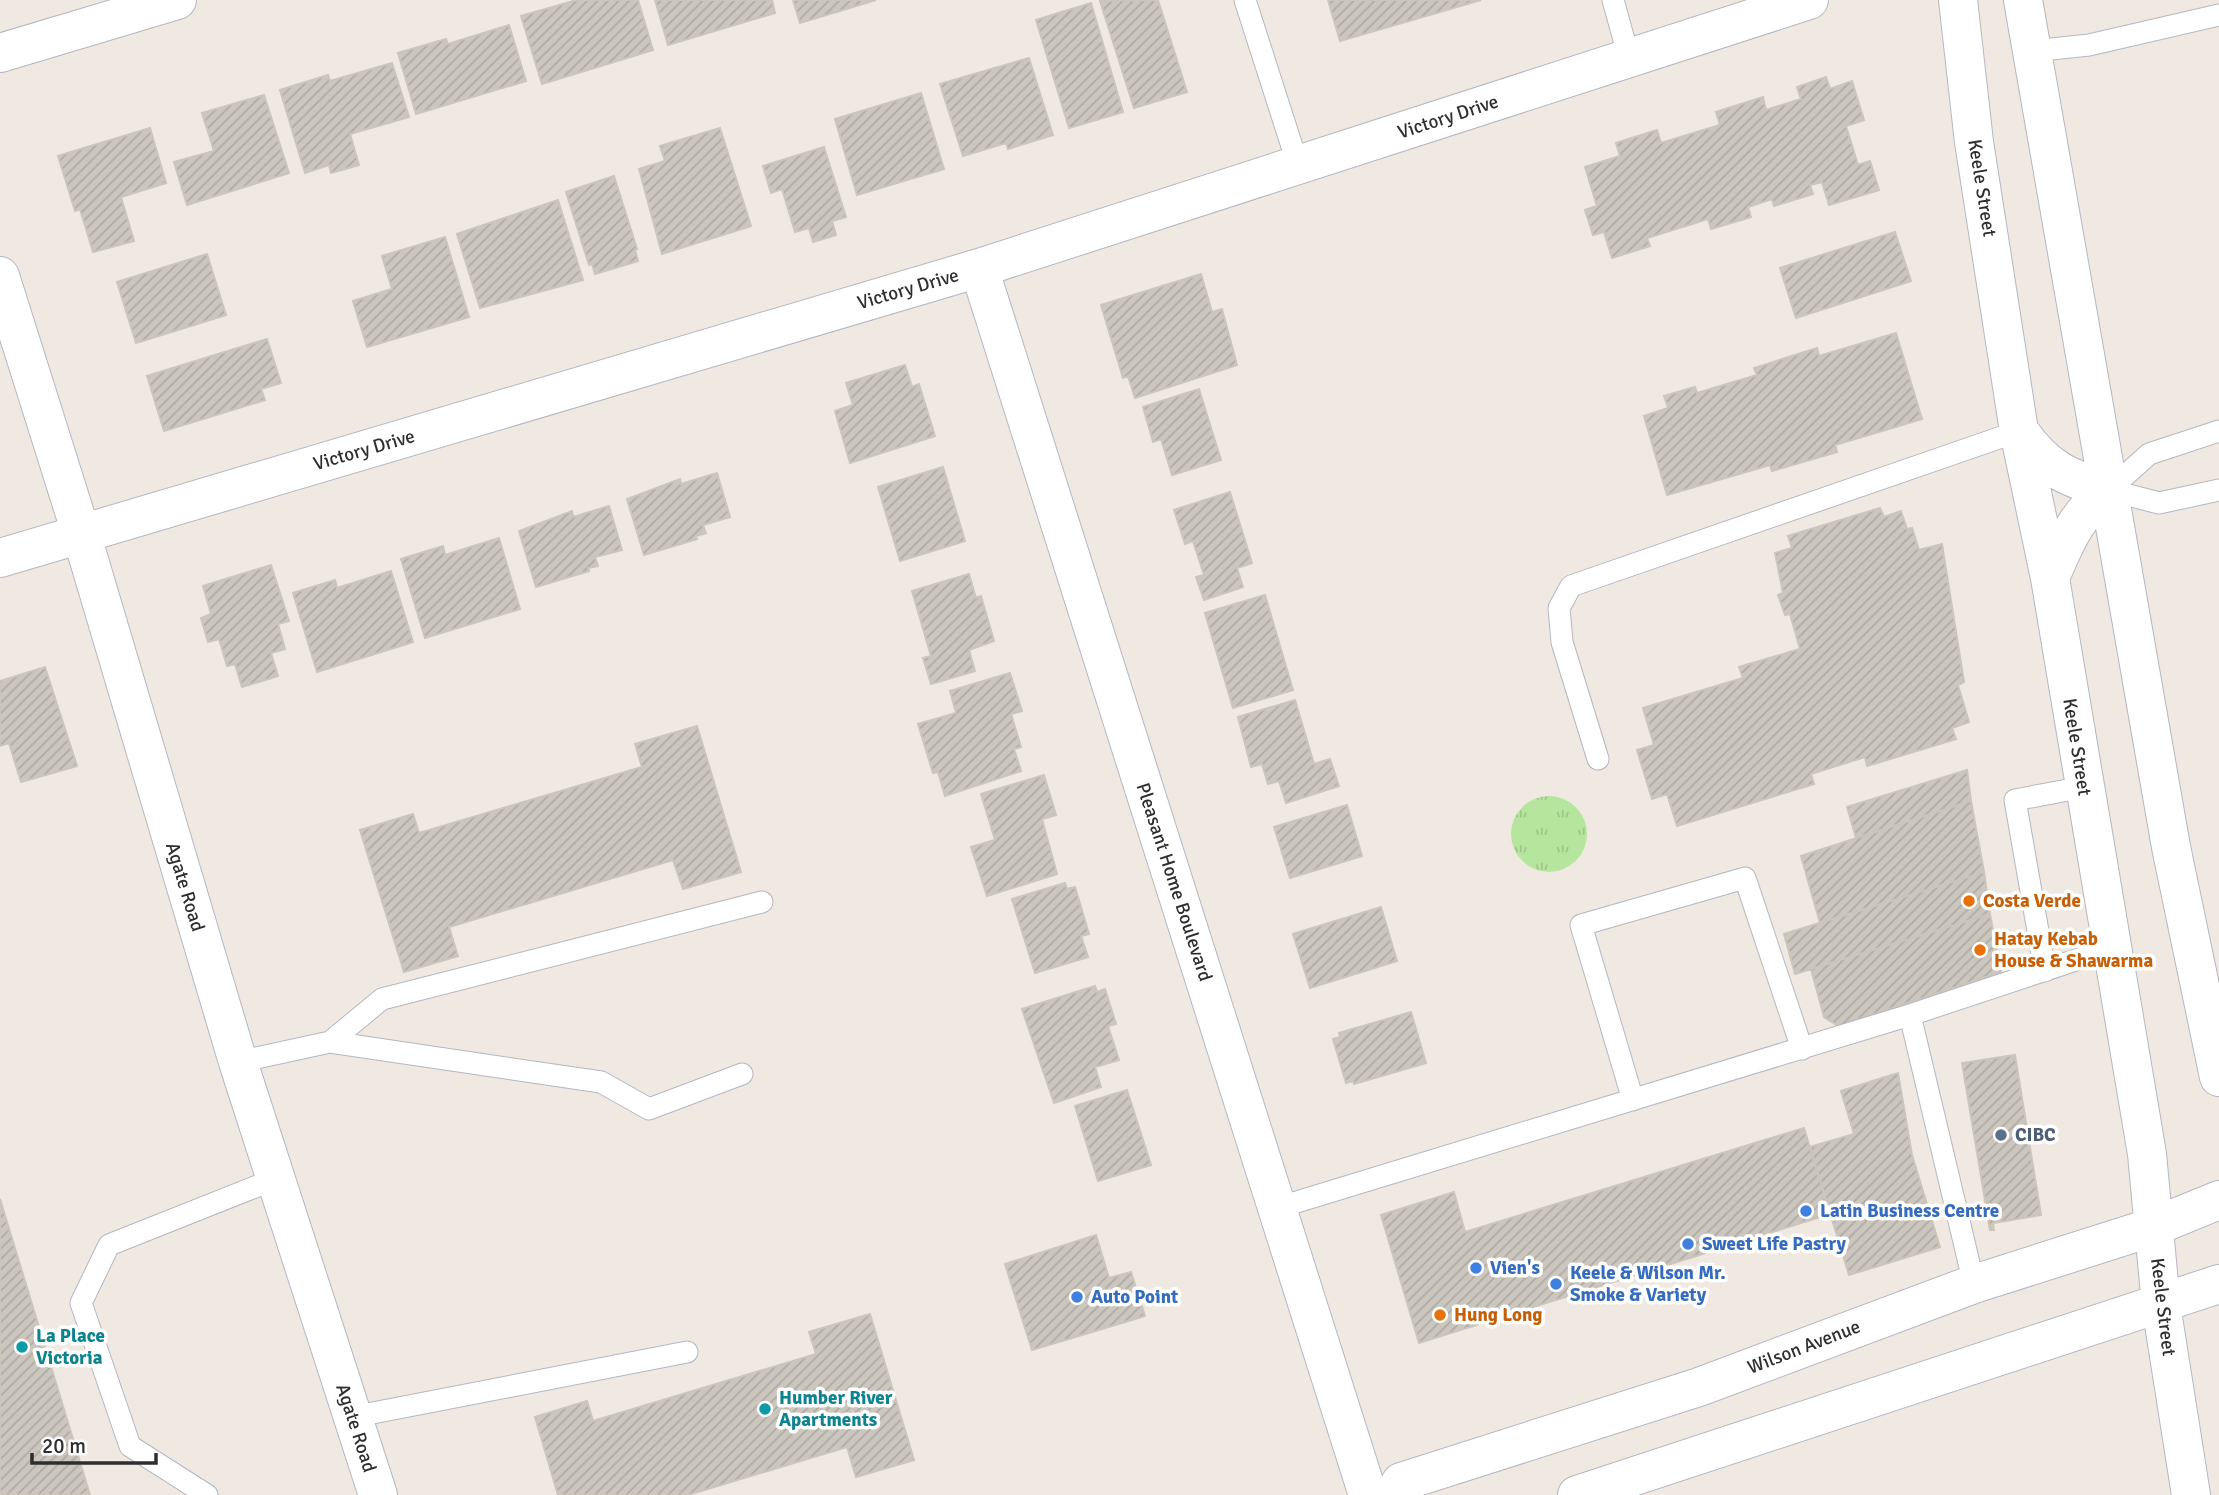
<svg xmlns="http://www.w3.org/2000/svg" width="2219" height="1495" font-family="Signika,sans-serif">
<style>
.grass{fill:url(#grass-tufts)}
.building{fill:url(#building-hatch);stroke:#cbc5ba;stroke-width:2}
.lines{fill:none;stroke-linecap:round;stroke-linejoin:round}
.service-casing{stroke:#b4b7c1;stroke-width:23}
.minor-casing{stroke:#b4b7c1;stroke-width:40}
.secondary-casing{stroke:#b4b7c1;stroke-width:40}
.service{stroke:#fff;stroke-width:21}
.minor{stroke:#fff;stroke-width:38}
.secondary{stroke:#fff;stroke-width:38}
.food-dot{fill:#e8710a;stroke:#fff;stroke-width:2.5}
.service-dot{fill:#5c6f8a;stroke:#fff;stroke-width:2.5}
.shop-dot{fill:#3f7fe0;stroke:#fff;stroke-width:2.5}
.culture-dot{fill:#0f9aa8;stroke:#fff;stroke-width:2.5}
.labels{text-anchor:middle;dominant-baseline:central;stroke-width:7;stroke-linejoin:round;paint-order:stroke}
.street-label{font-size:19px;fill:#2e2e2e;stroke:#fff}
.food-label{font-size:19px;font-weight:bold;fill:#c56008;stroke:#fff;text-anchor:start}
.service-label{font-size:19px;font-weight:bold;fill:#4e5e75;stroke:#fff;text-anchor:start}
.shop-label{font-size:19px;font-weight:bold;fill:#366cbe;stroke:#fff;text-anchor:start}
.culture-label{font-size:19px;font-weight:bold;fill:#0d838f;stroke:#fff;text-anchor:start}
</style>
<defs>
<pattern id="grass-tufts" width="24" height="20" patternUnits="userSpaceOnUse" patternTransform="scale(1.75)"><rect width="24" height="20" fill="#b6e59e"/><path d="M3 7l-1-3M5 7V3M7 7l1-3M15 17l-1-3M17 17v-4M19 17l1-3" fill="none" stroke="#9dc588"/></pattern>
<pattern id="building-hatch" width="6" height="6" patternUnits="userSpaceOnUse" patternTransform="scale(1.75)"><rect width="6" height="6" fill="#cbc7bf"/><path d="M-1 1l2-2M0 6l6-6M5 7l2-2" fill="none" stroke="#afaba4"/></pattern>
</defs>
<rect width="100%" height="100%" fill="#efe9e1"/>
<path class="grass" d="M1511 834a38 38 0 1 1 76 0a38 38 0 1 1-76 0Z"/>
<path class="building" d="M577 0H638L653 50 542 84 521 16Z
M655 0H772L775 13 668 45Z
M793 0H876L800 23Z
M1158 0 1187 92 1134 108 1100 1Z
M1328 0H1481L1340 41Z
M1091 3 1123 112 1069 128 1036 20Z
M509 25 526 81 416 114 398 53 446 39 448 44Z
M1029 58 1053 135 1008 149 1006 143 963 156 940 84Z
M392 63 409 117 350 134 359 165 331 173 329 165 305 173 280 90 328 75 330 81Z
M1826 77 1830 89 1852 81 1864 120 1846 126 1858 165 1870 161 1879 190 1829 205 1822 182 1810 185 1813 194 1774 206 1772 199 1748 207 1751 217 1711 229 1708 219 1647 238 1650 246 1612 258 1604 232 1593 235 1585 210 1597 206 1585 167 1620 156 1616 143 1657 130 1661 143 1720 125 1716 112 1763 97 1766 110 1801 99 1797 87Z
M921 93 944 169 857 195 835 119Z
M264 95 289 173 187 205 174 162 214 151 202 113Z
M150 128 166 183 121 197 134 241 93 252 80 209 75 211 58 156Z
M720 128 751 226 662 254 639 169 665 161 660 146Z
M824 147 846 217 832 221 836 235 813 242 809 228 795 232 782 189 771 193 763 166Z
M614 176 637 249 635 250 638 261 595 274 592 264 589 265 566 192Z
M558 200 583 280 480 308 457 234Z
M1895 232 1911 281 1796 318 1780 268Z
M445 237 469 317 367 347 353 301 392 289 382 256Z
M207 254 226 315 136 343 117 282Z
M1201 274 1212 312 1222 309 1237 365 1135 398 1128 376 1123 378 1101 305Z
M1896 333 1922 419 1835 445 1837 452 1772 471 1770 465 1667 495 1644 416 1668 408 1664 396 1695 387 1697 393 1757 375 1754 368 1817 348 1819 356Z
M267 339 281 383 261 389 265 400 164 431 147 376Z
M905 365 912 387 919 384 935 436 850 463 835 411 853 405 846 383Z
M1199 389 1221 460 1172 475 1161 439 1153 442 1143 407Z
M943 467 965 541 900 561 878 487Z
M717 473 730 517 703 525 706 533 696 536 697 539 644 555 627 499 680 479 681 484Z
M1230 492 1252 563 1237 568 1243 587 1204 600 1196 577 1204 575 1193 541 1185 544 1174 510Z
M609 506 622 550 595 557 598 566 588 568 589 571 536 587 519 531 572 511 573 517Z
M1880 508 1884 517 1901 511 1907 529 1912 528 1919 550 1942 544 1964 682 1958 685 1969 722 1952 728 1956 739 1867 766 1865 757 1811 774 1814 784 1677 826 1667 794 1652 799 1637 750 1654 745 1643 708 1743 678 1739 667 1800 649 1790 614 1785 615 1778 595 1783 593 1775 553 1792 548 1788 536Z
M499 538 520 609 425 638 401 559 443 546 445 555Z
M271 565 289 621 278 624 285 649 271 653 278 676 242 687 235 664 227 666 219 639 208 642 201 618 211 614 203 586Z
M391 571 413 642 317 672 293 593 335 580 337 588Z
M969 574 976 598 981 596 994 641 969 650 975 671 931 684 923 658 931 656 912 591Z
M1265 595 1293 690 1233 708 1205 613Z
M45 667 77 766 21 782 9 743 0 746V681Z
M1010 673 1022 711 1011 714 1021 747 1014 749 1021 771 945 796 938 772 933 773 918 724 956 713 950 691Z
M1295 700 1314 764 1330 759 1339 786 1286 803 1279 781 1268 784 1262 764 1251 767 1238 717Z
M697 726 741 872 683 889 673 860 449 927 458 956 404 972 360 830 413 814 419 833 642 767 635 744Z
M1967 770 1971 801 1856 838 1847 807Z
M1044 775 1056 815 1042 819 1057 874 987 896 971 847 995 840 981 794Z
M1971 801 1984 872 1820 923 1801 856Z
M1347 805 1362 856 1290 878 1274 827Z
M1984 872 1990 914 1795 974 1784 934Z
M1065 883 1067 889 1075 887 1089 934 1081 936 1088 957 1035 973 1012 899Z
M1381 907 1397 961 1310 988 1293 934Z
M1990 914 2001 972 1838 1026 1824 1017 1811 969Z
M1095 986 1097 992 1105 989 1116 1024 1108 1026 1119 1060 1095 1067 1101 1087 1054 1103 1022 1009Z
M1411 1012 1426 1063 1354 1084 1353 1081 1346 1083 1333 1039 1340 1037 1339 1033Z
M2015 1055 2041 1215 1993 1223 1994 1230H1990L1962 1063Z
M1898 1073 1912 1155 1940 1247 1849 1275 1810 1147 1854 1134 1841 1091Z
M1127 1090 1151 1165 1098 1181 1075 1106Z
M1804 1128 1830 1214 1419 1343 1381 1215 1454 1192 1465 1232Z
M0 1199 90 1495H0Z
M1096 1235 1109 1278 1131 1272 1145 1316 1032 1350 1005 1264Z
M870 1314 914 1460 856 1477 847 1447 688 1495H558L535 1417 587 1401 593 1421 816 1354 809 1332Z"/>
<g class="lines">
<defs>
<path id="service" d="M1245 0 1298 165
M1613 0 1629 58
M2032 51 2089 45 2219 15
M2109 490 2149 454 2219 431
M2109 490 2159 503 2219 490
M1598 759 1562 642 1559 608 1571 586 2019 431
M2045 971 2015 800 2084 787
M1910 1015 1974 1284
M330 1042 382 999 762 902
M238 1062 330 1042 601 1082 649 1109 742 1074
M1633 1100 1581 925 1745 878 1802 1049
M1277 1208 1910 1015 2112 948
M352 1417 687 1352
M207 1495 130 1446 81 1303 109 1245 275 1179"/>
<path id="minor" d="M0 53 177 0
M979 268 1368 1495
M0 276 81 533 238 1062 378 1495
M0 558 979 268 1809 0"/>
<path id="secondary" d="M1958 0 1974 142 2019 431 2050 578 2147 1154 2161 1305 2191 1495
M2023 0 2171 847 2219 1077
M2020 432C2046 469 2067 478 2109 490
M2050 578C2065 543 2077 512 2109 490
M1393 1495 1401 1482 1699 1387 1974 1284 2153 1227 2219 1200
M1577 1495 2219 1284"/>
</defs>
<use href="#service" class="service-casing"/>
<use href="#minor" class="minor-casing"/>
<use href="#secondary" class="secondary-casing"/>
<use href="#service" class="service"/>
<use href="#minor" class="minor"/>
<use href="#secondary" class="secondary"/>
</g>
<g class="food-dot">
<circle cx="1969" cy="901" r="7"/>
<circle cx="1980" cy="950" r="7"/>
<circle cx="1440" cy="1315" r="7"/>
</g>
<circle class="service-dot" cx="2001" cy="1135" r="7"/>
<g class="shop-dot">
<circle cx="1806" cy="1211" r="7"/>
<circle cx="1688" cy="1244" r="7"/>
<circle cx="1476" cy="1268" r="7"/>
<circle cx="1556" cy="1284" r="7"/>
<circle cx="1077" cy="1297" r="7"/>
</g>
<g class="culture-dot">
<circle cx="22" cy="1347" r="7"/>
<circle cx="765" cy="1409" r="7"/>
</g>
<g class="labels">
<g class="street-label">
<text transform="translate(1448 117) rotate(-18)">Victory Drive</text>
<text transform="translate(1982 188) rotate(81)">Keele Street</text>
<text transform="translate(908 289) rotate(-16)">Victory Drive</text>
<text transform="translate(364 450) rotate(-16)">Victory Drive</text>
<text transform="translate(2077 747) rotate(81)">Keele Street</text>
<text transform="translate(1174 882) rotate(72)">Pleasant Home Boulevard</text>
<text transform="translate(185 887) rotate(73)">Agate Road</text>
<text transform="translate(2163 1307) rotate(83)">Keele Street</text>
<text transform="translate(1804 1347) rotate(-21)">Wilson Avenue</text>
<text transform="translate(356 1428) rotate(72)">Agate Road</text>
</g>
<g class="food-label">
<text x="1983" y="901">Costa Verde</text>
<text x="1994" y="939">Hatay Kebab<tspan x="1994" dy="22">House &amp; Shawarma</tspan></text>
<text x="1454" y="1315">Hung Long</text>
</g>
<g class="service-label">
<text x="2015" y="1135">CIBC</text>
</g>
<g class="shop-label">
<text x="1820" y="1211">Latin Business Centre</text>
<text x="1702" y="1244">Sweet Life Pastry</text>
<text x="1490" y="1268">Vien's</text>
<text x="1570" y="1273">Keele &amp; Wilson Mr.<tspan x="1570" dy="22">Smoke &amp; Variety</tspan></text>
<text x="1091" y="1297">Auto Point</text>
</g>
<g class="culture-label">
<text x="36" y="1336">La Place<tspan x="36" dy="22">Victoria</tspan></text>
<text x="779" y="1398">Humber River<tspan x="779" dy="22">Apartments</tspan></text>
</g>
</g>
<path d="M32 1453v10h124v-10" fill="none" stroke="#2e2e2e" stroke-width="3.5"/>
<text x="42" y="1453" font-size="21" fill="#2e2e2e" stroke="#ffffff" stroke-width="5" paint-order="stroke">20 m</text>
</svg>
